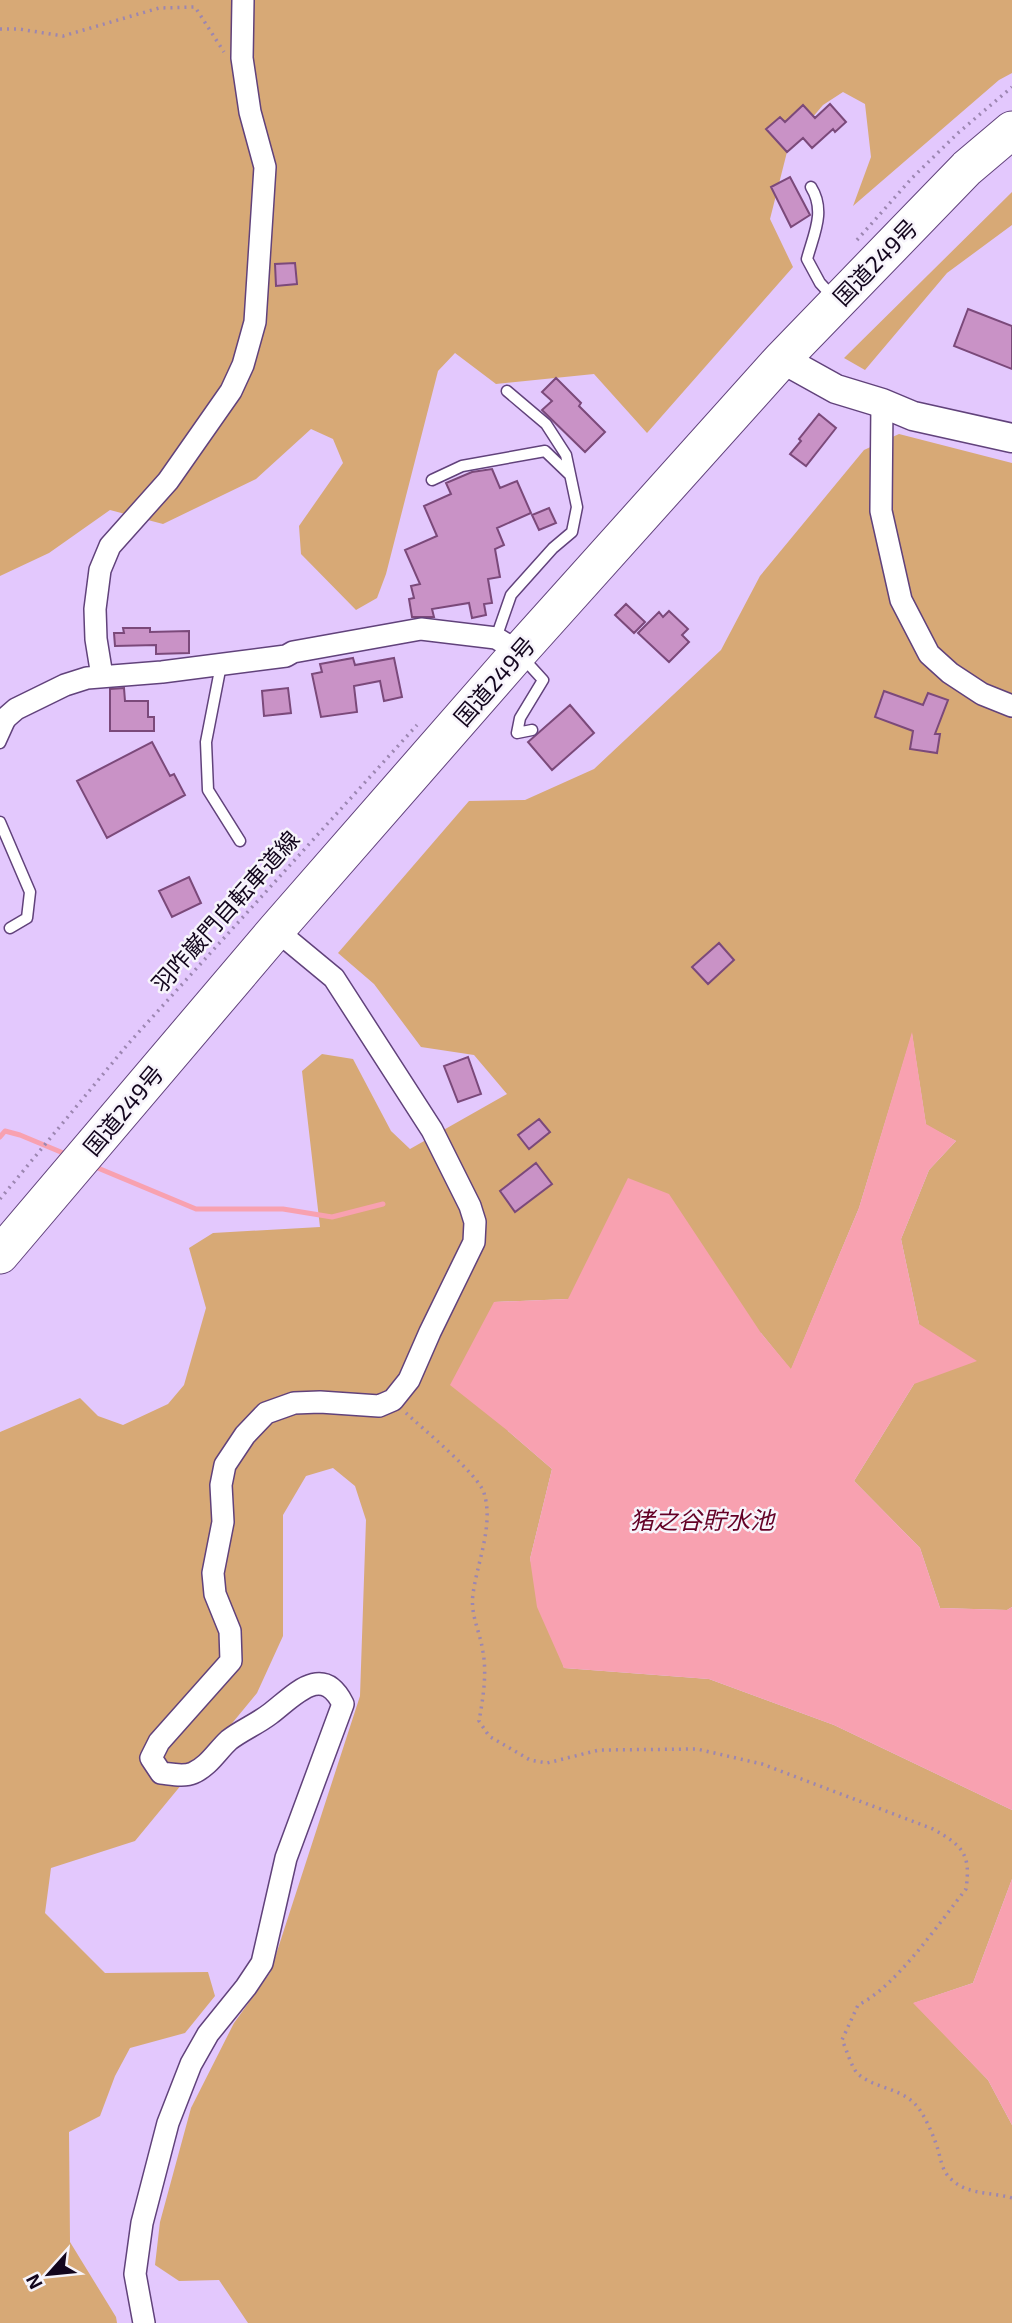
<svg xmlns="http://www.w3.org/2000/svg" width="1012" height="2323" font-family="'Exo 2','Noto Sans JP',sans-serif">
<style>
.green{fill:#d7a976}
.water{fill:#f8a1b0}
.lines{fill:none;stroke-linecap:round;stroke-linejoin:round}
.stream{stroke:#f8a1b0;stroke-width:5}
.building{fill:#c992c6;stroke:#7b497a;stroke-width:2}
.lane-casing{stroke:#61427b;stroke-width:13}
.street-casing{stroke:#61427b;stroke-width:24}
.secondary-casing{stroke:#61427b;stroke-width:31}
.highway-casing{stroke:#61427b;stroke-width:39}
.path{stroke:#9c86b1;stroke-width:3.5;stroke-dasharray:2 5;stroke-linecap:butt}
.lane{stroke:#fff;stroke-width:10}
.street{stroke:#fff;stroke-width:21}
.secondary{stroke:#fff;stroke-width:28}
.highway{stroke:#fff;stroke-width:37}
.labels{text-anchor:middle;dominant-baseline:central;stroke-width:5;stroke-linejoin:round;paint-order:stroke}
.street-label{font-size:23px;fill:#13061d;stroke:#f7f4fb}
.water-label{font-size:24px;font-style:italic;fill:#640026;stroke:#f7f4fb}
</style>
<rect width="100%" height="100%" fill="#e3c8fd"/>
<path class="green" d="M0 0H1012V73L999 80 853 206 871 157 865 104 843 92 823 105 789 145 787 152 770 219 793 267 647 433 594 374 496 384 455 353 438 371 386 574 377 598 356 610 301 554 299 526 343 463 333 439 311 429 256 479 163 524 110 510 49 553 0 576Z
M1012 192V225L947 273 865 370 844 358Z
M899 434 1012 463V1607L1007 1610 940 1608 920 1548 854 1481 914 1384 919 1324 901 1239 929 1170 956 1141 926 1125 912 1034 859 1208 791 1370 761 1333 568 1299 494 1302 508 1431 552 1469 530 1559 564 1668 709 1679 834 1725 1012 1810V1879L973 1983 914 2003 988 2080 1012 2125V2323H248L219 2280 179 2281 155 2265 160 2222 191 2108 234 2023 270 1973 360 1696 366 1520 355 1486 333 1468 306 1476 283 1515V1636L257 1693 135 1841 51 1868 45 1913 105 1973 208 1972 215 1996 185 2033 130 2048 115 2076 100 2116 69 2132 70 2242 116 2317 117 2323H0V1432L80 1398 98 1416 123 1425 168 1404 184 1385 206 1308 189 1248 213 1233 320 1227 302 1071 322 1054 353 1059 391 1131 410 1149 507 1094 474 1055 421 1047 374 984 338 953 469 801 525 800 594 769 721 650 760 576 864 450Z"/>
<path class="water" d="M912 1032 926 1124 956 1141 929 1170 901 1239 919 1324 977 1361 914 1384 854 1481 920 1548 940 1608 1007 1610 1012 1607V1810L834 1725 709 1679 564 1668 537 1607 530 1559 552 1469 508 1431 450 1385 494 1302 568 1299 628 1178 669 1194 761 1333 791 1369 859 1208Z
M1012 1879V2125L988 2080 913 2003 973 1983Z"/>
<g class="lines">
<path class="stream" d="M0 1137 5 1131 20 1135 68 1155
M93 1166 196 1209H283L332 1217 383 1204"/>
</g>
<path class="building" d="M830 104 846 122 835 132 833 129 812 148 803 138 787 152 766 129 780 117 785 122 803 105 815 118Z
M790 177 810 215 791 227 771 187Z
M295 263 297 284 276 286 275 264Z
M968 309 1012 326V369L954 346Z
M556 378 581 403 579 406 605 432 585 452 542 410 552 401 542 392Z
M819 414 836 428 806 466 790 454 801 441 799 439Z
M492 469 500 488 517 481 531 513 497 528 504 545 495 549 500 577 488 579 492 603 484 604 486 615 472 618 469 603 432 609 434 617H412L409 599 414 598 411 586 420 584 405 550 437 536 424 506 451 494 446 483 472 472Z
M549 508 556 523 539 530 532 515Z
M626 604 645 622 634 633 615 615Z
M669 611 688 629 682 635 689 642 669 662 638 633 659 612 663 617Z
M123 628H150V632L189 631V653L156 654V645L115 646 114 633H124Z
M353 658 355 665 394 658 402 697 384 701 380 681 354 686 357 712 321 717 312 674 322 672 320 664Z
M124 688 125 701H148V717H154V731H110V689Z
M288 688 291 713 264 716 262 691Z
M884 691 923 705 928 693 948 700 935 734H940L937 753 910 749 913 731 875 717Z
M570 705 594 733 552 770 528 742Z
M152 742 170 776 174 774 185 795 107 838 77 781Z
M189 877 201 903 172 917 159 891Z
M719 943 734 960 708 984 692 967Z
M468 1057 481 1094 458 1102 444 1066Z
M539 1119 550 1132 529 1149 518 1135Z
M536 1163 552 1184 515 1212 500 1191Z"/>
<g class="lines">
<defs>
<path id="lane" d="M811 187C826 211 814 233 807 259L820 283 833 297
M432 480 462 466 545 451 570 475
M496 638 511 595 553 548 572 532 577 507 566 455 546 424 507 391
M523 658 543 680 520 718 517 733 532 730
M221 665 206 742 208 790 240 841
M0 743 10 721
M0 822 30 892 27 918 10 928"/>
<path id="street" d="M882 403 881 511 901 600 929 654 950 673 982 694 1012 706
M102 676 96 639 95 609 100 570 110 546 168 481 231 391 243 365 255 322 265 167 250 112 242 58 243 0
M0 723 16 709 65 685 87 678 162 672 286 656 293 652 421 629 496 638 519 652
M144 2323 135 2274 142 2223 168 2123 191 2064 208 2034 246 1987 262 1963 286 1858 343 1704C322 1662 294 1696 270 1714 257 1724 242 1730 229 1740 217 1751 209 1766 193 1773 184 1777 171 1774 161 1773L151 1758 159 1742 231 1661 230 1631 215 1594 213 1573 223 1522 221 1485 225 1465 245 1435 266 1413 294 1403 320 1402 379 1406 393 1400 409 1380 430 1332 474 1242 475 1222 470 1206 432 1130 334 978 276 930"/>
<path id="secondary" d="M782 359 836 389 882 403 913 416 1012 438"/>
<path id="highway" d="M0 1255 276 930 519 652 782 359 967 168 1012 130"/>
</defs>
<use href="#lane" class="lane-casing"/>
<use href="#street" class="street-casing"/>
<use href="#secondary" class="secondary-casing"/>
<use href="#highway" class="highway-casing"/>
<path class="path" d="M0 29H19L63 36 159 8 195 7 224 52
M857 240 912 178 958 133 1012 87
M0 1199 128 1044 417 725
M406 1413C423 1429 478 1474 484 1493 494 1525 477 1563 473 1594 470 1615 480 1631 483 1652 487 1674 483 1699 479 1721L489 1736 530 1760 547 1763 599 1750 697 1749 762 1764 933 1829C963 1846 971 1854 966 1889 940 1922 895 1988 858 2005L842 2040C847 2050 851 2067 858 2074 874 2088 900 2088 915 2104 923 2112 931 2130 935 2141 941 2155 940 2170 952 2180 968 2195 992 2192 1012 2198"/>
<use href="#lane" class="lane"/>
<use href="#street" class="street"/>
<use href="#secondary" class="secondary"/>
<use href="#highway" class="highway"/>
</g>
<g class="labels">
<g class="street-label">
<text transform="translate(875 262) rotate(-46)">国道249号</text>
<text transform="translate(494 681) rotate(-49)">国道249号</text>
<text transform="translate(225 911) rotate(-48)">羽咋巌門自転車道線</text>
<text transform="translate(123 1110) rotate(-50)">国道249号</text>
</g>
<g class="water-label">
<text x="702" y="1519">猪之谷貯水池</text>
</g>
</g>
<g transform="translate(49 2274) rotate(243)" stroke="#f7f4fb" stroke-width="5" paint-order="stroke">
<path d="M0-5L12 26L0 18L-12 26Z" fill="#13061d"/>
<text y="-10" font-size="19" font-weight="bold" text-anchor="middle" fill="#13061d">N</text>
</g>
</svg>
